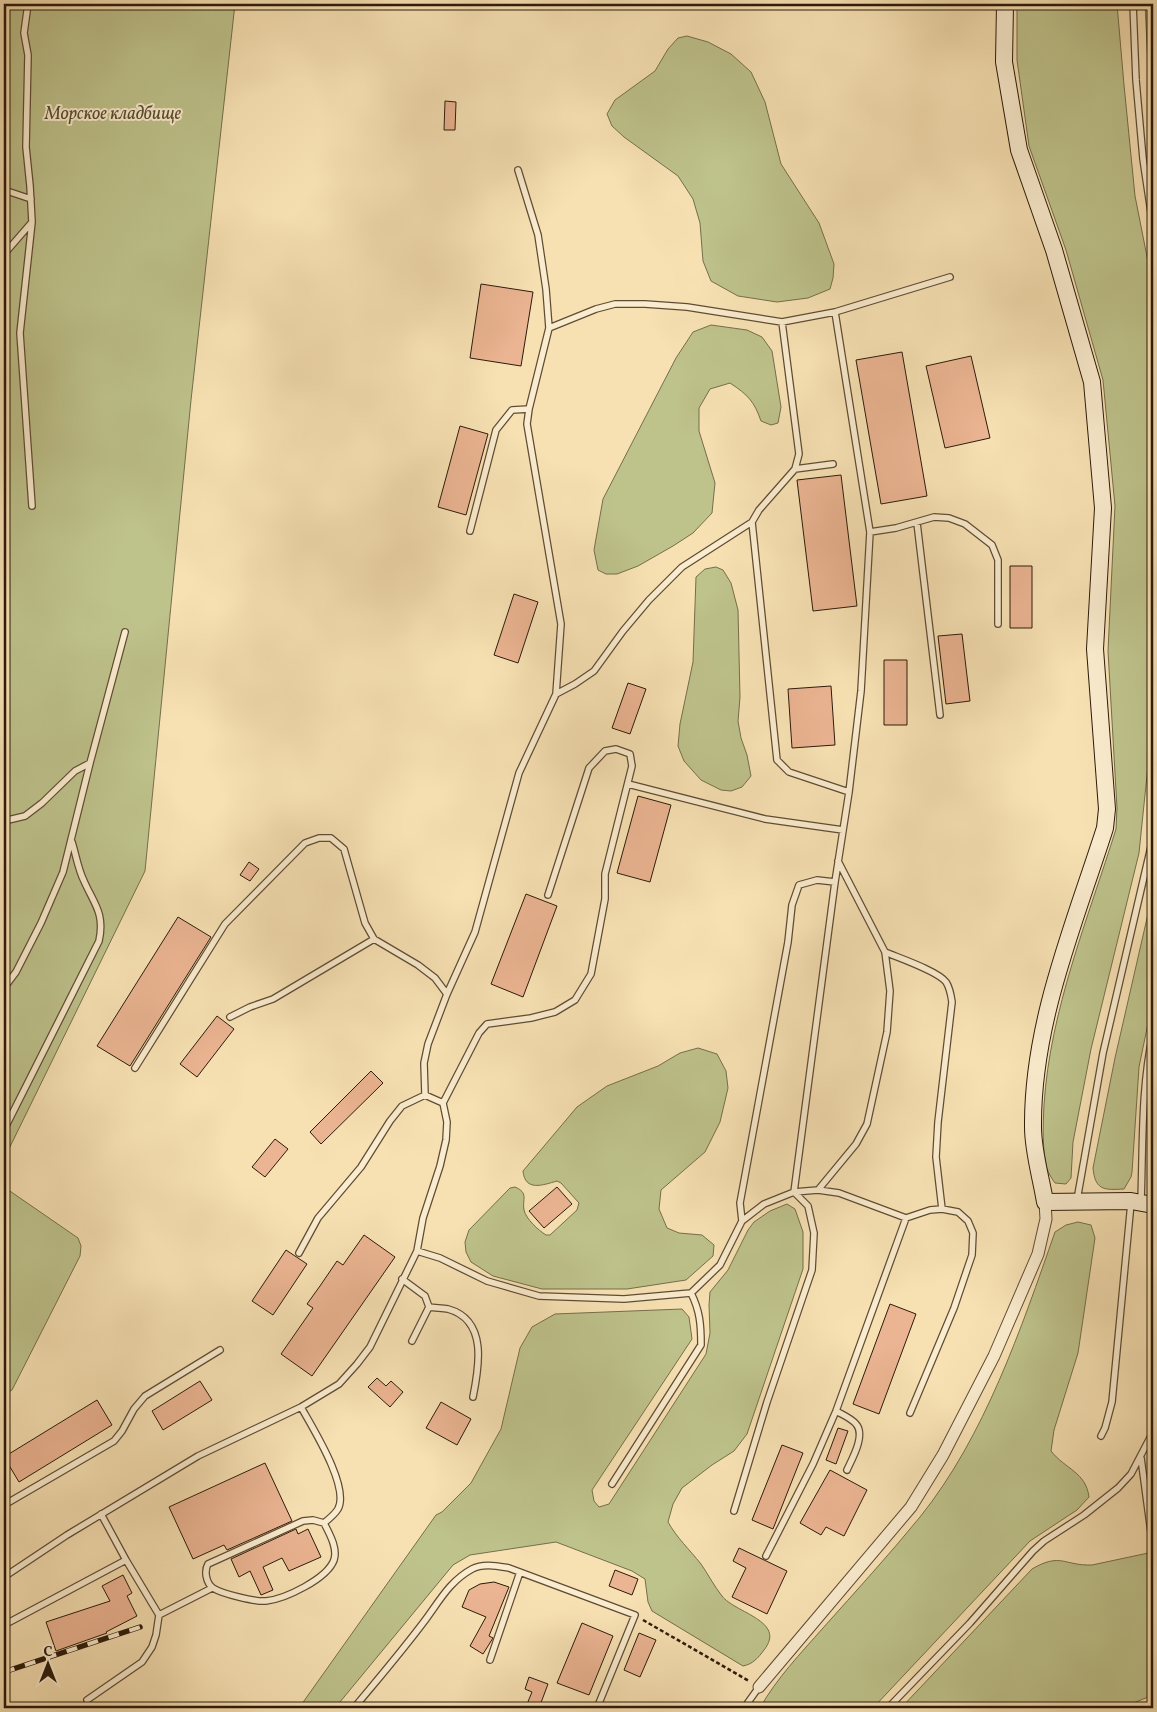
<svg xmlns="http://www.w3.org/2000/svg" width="1157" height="1712" font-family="Vollkorn,serif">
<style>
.green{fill:#bec28b;stroke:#756e4b}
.building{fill:#ebb492;stroke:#2c1b0b}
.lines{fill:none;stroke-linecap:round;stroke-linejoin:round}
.lane-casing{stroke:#5f4c35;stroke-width:8}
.street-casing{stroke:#5f4c35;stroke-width:13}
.secondary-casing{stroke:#2c1b0b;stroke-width:18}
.path{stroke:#2c1b0b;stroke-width:2.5;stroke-dasharray:4 2.5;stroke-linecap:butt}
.lane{stroke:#faecce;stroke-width:5.5}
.street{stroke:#faecce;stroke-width:11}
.secondary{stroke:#faecce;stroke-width:16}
.rail-casing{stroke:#2c1b0b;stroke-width:5.5}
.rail{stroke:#faecce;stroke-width:4;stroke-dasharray:11;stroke-linecap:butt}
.labels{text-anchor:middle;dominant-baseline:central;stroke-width:4;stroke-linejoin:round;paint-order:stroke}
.park-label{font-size:18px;font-style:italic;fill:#584d31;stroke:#faecce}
</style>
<rect width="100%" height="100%" fill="#f7e1b3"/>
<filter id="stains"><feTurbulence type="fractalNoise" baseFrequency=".004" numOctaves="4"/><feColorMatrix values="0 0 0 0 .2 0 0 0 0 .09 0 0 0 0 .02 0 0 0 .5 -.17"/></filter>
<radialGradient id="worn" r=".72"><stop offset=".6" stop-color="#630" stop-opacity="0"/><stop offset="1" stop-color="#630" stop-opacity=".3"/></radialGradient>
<path class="green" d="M4 4H235L191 400 145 871 4 1159Z
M1017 4H1117L1124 85 1135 196 1153 287V717L1139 853 1091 1049 1073 1142 1071 1178 1066 1184 1055 1183C1052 1179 1049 1174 1047 1169 1042 1149 1043 1126 1044 1105 1050 1010 1088 919 1116 829L1117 808 1108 651 1115 506 1103 380 1066 250 1029 146 1017 60Z
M1145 4H1153V131L1150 107Z
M687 36 708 42 731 54 751 72 765 102 781 164 819 223 834 264 833 278 830 289 808 298 777 302 738 296 711 281 703 261 700 223 693 199 678 176 624 137 612 126 607 114 615 100 655 71 668 49 678 38Z
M711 325 747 330 762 337 772 351 781 407 778 423 771 425 761 421C754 401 748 395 730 383L710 389 699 408V431L715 483 712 513 693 533 673 546 638 566 617 574H606L598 570 594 550 603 499 676 358 693 332Z
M716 567 723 570 731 583 738 610 740 697 738 721 741 738 747 755 751 776 742 787 731 791 721 790 701 780 684 761 678 746 680 724 693 662 696 577 705 569Z
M1153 892V999L1139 1067 1132 1172 1131 1177 1124 1189C1105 1190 1095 1191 1093 1168L1115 1058Z
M698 1048 717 1054 726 1071 728 1088 720 1122 705 1152 661 1190 659 1209 667 1228 679 1233 702 1235 714 1245 713 1256 686 1280 627 1289H542L493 1276 471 1262 466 1252 465 1242 469 1230 510 1188 515 1187C529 1193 522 1199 524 1210 526 1219 538 1230 546 1235H550L577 1210 579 1203 561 1183 557 1181C543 1185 525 1192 523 1171L577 1107 607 1086 658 1066 680 1053Z
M4 1187 78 1238 81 1246 80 1256 12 1390 4 1395Z
M787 1204 795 1209 803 1232V1269L747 1434 734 1451 712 1465 682 1488 673 1504 668 1522C677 1538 689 1549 701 1564 708 1574 714 1586 722 1596 735 1613 787 1621 764 1650 758 1658 753 1664 743 1666L652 1611 648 1602 645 1579 632 1571 556 1542 470 1555 453 1565 335 1708H299L436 1515 442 1512 471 1483 501 1429 520 1348 532 1327 555 1314 682 1309 689 1317 692 1339 592 1490 594 1501 599 1507 609 1504 706 1354 710 1333 709 1305 710 1292 728 1270 748 1230 754 1222 770 1211Z
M1078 1222 1091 1225 1095 1238 1078 1353 1054 1430 1051 1451C1065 1469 1086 1472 1089 1497L1077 1510 1030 1541 873 1708H760C776 1679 801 1653 823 1628 856 1591 889 1555 920 1517 985 1436 1021 1329 1055 1232L1066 1225Z
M1153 1552V1695L1121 1708H901L1032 1569C1061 1552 1064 1566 1092 1565Z"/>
<path class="building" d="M445 101 456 102 455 130H444Z
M481 284 533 292 521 366 470 358Z
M902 352 927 496 881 504 856 360Z
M971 356 990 438 945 448 926 366Z
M460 426 488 434 466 515 438 507Z
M841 475 857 606 813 611 797 480Z
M1010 566H1032V628H1010Z
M514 594 538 602 518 663 494 655Z
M962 634 970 701 946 704 938 636Z
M884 660H907V725H884Z
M628 683 646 689 630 734 612 728Z
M831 686 835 745 792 748 788 689Z
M638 796 671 805 650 882 617 873Z
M249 862 259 869 250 881 240 875Z
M526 894 557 906 523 997 491 984Z
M178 917 211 937 130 1066 97 1046Z
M217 1016 234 1029 197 1077 180 1064Z
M371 1071 383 1083 321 1144 310 1132Z
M275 1139 288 1149 265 1177 252 1167Z
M557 1187 572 1204 544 1228 529 1211Z
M364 1235 395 1257 312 1376 281 1354 313 1308 307 1304 320 1286 337 1261 343 1265Z
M286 1250 307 1264 273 1315 252 1301Z
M890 1304 916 1314 879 1414 853 1404Z
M377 1378 386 1386 391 1381 403 1392 390 1407 368 1387Z
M200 1381 212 1400 163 1430 152 1411Z
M97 1400 112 1425 19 1482 4 1457Z
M441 1402 471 1419 457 1445 426 1428Z
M838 1428 848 1431 836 1464 826 1460Z
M782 1445 803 1453 773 1529 752 1520Z
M265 1463 292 1521 227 1550 224 1545 193 1559 169 1507Z
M830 1470 867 1490 844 1536 826 1527 821 1535 800 1523Z
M296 1529 298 1534 308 1529 321 1557 289 1571 282 1558 263 1567 273 1590 261 1595 250 1571 239 1577 231 1559Z
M739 1548 787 1571 767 1614 732 1597 746 1568 733 1561Z
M615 1570 638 1579 632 1595 609 1586Z
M123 1575 132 1593 127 1596 137 1616 106 1632 107 1633 56 1651 46 1622 110 1601 102 1586Z
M494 1582 509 1587 489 1636 493 1638 483 1654 470 1646 486 1617 462 1607 469 1590 480 1584Z
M582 1623 613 1636 589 1695 557 1683Z
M639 1633 656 1640 640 1677 624 1670Z
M529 1677 548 1684 539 1708 527 1704 532 1692 525 1689Z"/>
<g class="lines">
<defs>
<path id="lane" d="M1133 4 1136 80 1143 159 1153 226
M4 190 31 199
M4 257 6 252 32 222 30 186 26 147 28 55 24 33 28 4
M782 322 799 454 795 469
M549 328 596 309 615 304H645L687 307 782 322 835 312 950 277
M833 464 795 469 759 510 752 522 777 760 789 772 849 792
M32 506 20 333 32 222
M917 523 940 715
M470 531 496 430 512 410 529 409
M870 532 896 528 934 517 949 518 965 524 992 545 998 560V624
M556 694 575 684 594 671 623 631 649 600 682 567 752 522
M90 763 125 632
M628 784 765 819 843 830
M4 821 25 816 42 803 75 771 90 763 63 872 41 923 16 972 4 988
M885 952C899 958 938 971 946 982 950 988 951 995 952 1002L938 1122 936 1157 942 1209
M447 994 475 932 519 773 556 694 561 624 527 424 529 409 549 328 546 289 538 235 518 170
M230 1017 250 1007 273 999 374 939
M135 1068 225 924 305 843 319 838H331L344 849 365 923 374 939 418 965 435 978 447 994 428 1044 424 1063 425 1095 443 1103
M4 1130 99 941C105 913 94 904 84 881 78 869 76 855 72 842
M818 1190 856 1144 867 1124 887 1032 890 991 885 952 838 861
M794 1192 818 1190 839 1193 906 1218 930 1210 942 1209 958 1212 968 1221 973 1233 972 1255 954 1308 910 1413
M1077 1200 1103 1053 1153 838
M1141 1200C1143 1144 1141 1088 1153 1033
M742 1221 740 1203 788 942 792 905 799 885 817 880 835 882
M417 1251 440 1258 487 1281 539 1296 624 1299 691 1293 720 1265 742 1221 764 1204 794 1192 835 882 849 792 861 691 870 532 835 312
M299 1253 318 1218 361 1167 390 1121 402 1106 425 1095
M402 1279 425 1296 429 1307 412 1341
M429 1307C435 1308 442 1308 448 1309 488 1320 479 1367 473 1397
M301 1407C312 1427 350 1487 338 1509 335 1514 329 1519 324 1523 329 1533 338 1548 334 1560 327 1579 285 1599 266 1601 256 1602 222 1594 213 1588 206 1583 204 1571 208 1564L303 1521 313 1520 324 1523
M836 1411C843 1415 851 1418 856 1424 866 1435 852 1459 847 1470
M1101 1436 1105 1428 1112 1402 1131 1203
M1141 1458 1152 1540
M612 1484 701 1345C701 1325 700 1311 691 1293
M4 1505 114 1441 122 1431 134 1409 145 1396 220 1350
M734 1511 767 1402 812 1270 814 1233 808 1206 794 1192
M766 1556 813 1464 836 1411 906 1218
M4 1577 67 1535 198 1456 301 1407 339 1384 357 1364 370 1347 417 1251 423 1218 440 1166 446 1140 447 1122 443 1103 479 1033 487 1024 531 1018 555 1012 575 1000 591 974 605 899V874L632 766 630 754 616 749 605 751 589 768 548 895
M159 1615 212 1588
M4 1625 126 1560
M490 1660 520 1572
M87 1700 142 1662 152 1647 156 1635 159 1615 126 1560 101 1514
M354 1708C378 1679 403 1650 426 1619 440 1600 450 1581 472 1569 483 1563 497 1566 509 1568L635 1615 597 1708
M744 1708 759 1687
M888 1708 970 1623 1033 1551 1044 1541 1084 1515 1118 1488 1131 1474 1153 1432"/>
<path id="street" d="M759 1687 911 1507 943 1455 994 1356 1038 1254 1046 1219 1045 1202"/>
<path id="secondary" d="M1005 4 1004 62 1019 150 1054 250 1092 382 1103 508 1095 649 1107 809 1105 828C1074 925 1032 1024 1033 1127 1033 1152 1041 1177 1045 1202L1131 1201 1153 1205"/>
</defs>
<use href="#lane" class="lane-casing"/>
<use href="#street" class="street-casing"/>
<use href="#secondary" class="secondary-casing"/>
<path class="path" d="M643 1620 749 1681"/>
<use href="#lane" class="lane"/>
<use href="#street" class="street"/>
<use href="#secondary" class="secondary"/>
<defs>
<path id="rail" d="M4 1672 140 1627"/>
</defs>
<use href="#rail" class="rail-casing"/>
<use href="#rail" class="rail"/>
</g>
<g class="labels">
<g class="park-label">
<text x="113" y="114">Морское кладбище</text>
</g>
</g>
<rect width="1157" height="1712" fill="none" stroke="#f7e1b3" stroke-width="20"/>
<rect x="5" y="5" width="1147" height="1702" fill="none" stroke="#2c1b0b" stroke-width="2.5"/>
<rect x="10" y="10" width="1137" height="1692" fill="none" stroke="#2c1b0b"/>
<g transform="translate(48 1664)" stroke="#faecce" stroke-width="4" paint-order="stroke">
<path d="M0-4L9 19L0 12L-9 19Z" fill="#2c1b0b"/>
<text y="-8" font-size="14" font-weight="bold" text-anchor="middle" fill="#2c1b0b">С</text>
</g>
<rect width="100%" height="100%" filter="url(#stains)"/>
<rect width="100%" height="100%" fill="url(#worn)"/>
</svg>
